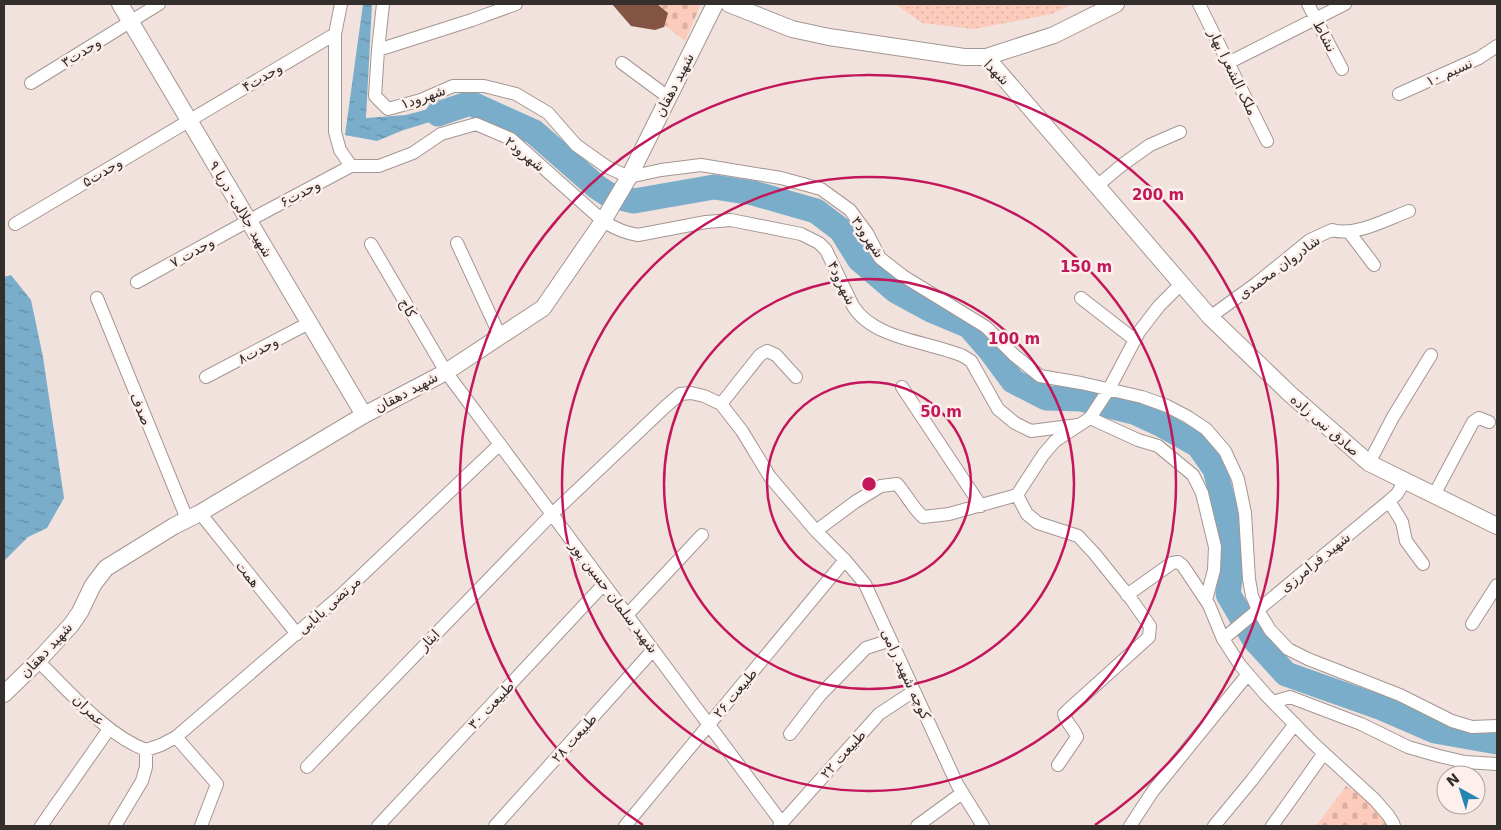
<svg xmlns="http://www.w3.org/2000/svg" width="1501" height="830" font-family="'DejaVu Sans',Cairo,sans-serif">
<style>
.grass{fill:url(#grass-dots)}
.cemetery{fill:url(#cemetery-stones)}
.water{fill:url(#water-ripples)}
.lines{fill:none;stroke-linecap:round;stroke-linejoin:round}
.river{stroke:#79adca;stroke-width:25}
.building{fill:#835344}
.minor-casing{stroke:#a49691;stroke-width:14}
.tertiary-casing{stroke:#a49691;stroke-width:18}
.minor{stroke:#fff;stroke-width:12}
.tertiary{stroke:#fff;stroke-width:16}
.ring{fill:none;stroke:#c2185b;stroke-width:2.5}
.labels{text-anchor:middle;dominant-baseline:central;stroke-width:5;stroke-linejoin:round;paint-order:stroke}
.street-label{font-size:14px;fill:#342e2c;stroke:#fdf0ec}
.centre{fill:#c2185b;stroke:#fdf0ec;stroke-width:2.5}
.ring-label{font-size:15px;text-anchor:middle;font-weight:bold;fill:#c2185b;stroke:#fdf0ec;stroke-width:5;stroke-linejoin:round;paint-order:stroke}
</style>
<defs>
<pattern id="grass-dots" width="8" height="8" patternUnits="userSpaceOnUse" patternTransform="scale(1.25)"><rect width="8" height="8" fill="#fccbbb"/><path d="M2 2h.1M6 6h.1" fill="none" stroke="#d9afa1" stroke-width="1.8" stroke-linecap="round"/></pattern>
<pattern id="cemetery-stones" width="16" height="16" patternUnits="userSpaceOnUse" patternTransform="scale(1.25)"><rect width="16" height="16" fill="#fccbbb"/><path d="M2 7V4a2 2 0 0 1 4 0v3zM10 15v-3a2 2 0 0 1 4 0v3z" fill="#d9afa1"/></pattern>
<pattern id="water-ripples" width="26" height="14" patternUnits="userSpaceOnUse" patternTransform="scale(1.25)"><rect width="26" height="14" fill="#79adca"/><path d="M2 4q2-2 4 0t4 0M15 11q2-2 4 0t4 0" fill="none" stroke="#648da4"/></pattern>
</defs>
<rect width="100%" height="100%" fill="#f2e2dd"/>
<path class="grass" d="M895 4H1073L1052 14 974 29 922 23Z"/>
<path class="cemetery" d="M612 4H701L685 41 666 26 661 27 655 30 631 26Z
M1346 786C1362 794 1382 808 1387 826H1316Z"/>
<path class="water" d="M363 4H372L366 118 406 115 473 97 468 110 401 131 377 141 345 135Z
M11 275 31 300 43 357 64 498 47 528 28 537 4 561V277Z"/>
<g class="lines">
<path class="river" d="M438 114 470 103 534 132 597 187 609 195 634 201 714 187 753 193 816 211 841 230 859 259 896 291 931 310 969 326 990 350 1013 381 1046 398 1081 399 1134 412 1162 425 1198 445 1215 469 1225 509 1233 558 1228 594 1254 639 1286 674 1382 708 1435 731 1497 742"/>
</g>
<path class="building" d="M612 4H657L668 13 664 27 655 30 631 26Z"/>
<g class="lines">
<defs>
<path id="minor" d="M341 4 335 34V132L340 150 351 166
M383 4 378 50 375 96 388 109 421 100 453 86H484L516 94 548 113 576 145 607 167 629 177 661 170 701 165 781 178 821 189 850 210 867 233 880 258 903 276 986 327 1014 355 1040 376 1081 383 1142 397 1167 406 1188 417 1206 429 1225 451 1238 479 1245 513 1249 579 1252 596 1258 610 1270 630 1288 649 1308 659 1400 695 1452 721 1472 727 1497 726
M1199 4 1267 141
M1308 4 1342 69
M378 50 472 20 516 4
M622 63 668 97
M1228 63 1345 4
M31 83 159 4
M1399 94 1479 58 1497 46
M1097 186 1122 165 1150 145 1180 132
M15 224 335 34
M1349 232 1374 265
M457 243 500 336
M371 244 446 372 782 823
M137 282 248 221 351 166H379L413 153 441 134 476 124 511 139 603 221C614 228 624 233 638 235L706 222 731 220 801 234 819 243 826 250 853 306C874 340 929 341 963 356L971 361 998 409 1015 423 1031 431 1078 425
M97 298 187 519
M1081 298 1135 340
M1210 317 1257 283 1310 240 1332 230C1355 237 1387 219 1409 211
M206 377 309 323
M902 387 981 506
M721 404 760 355 767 351 776 355 796 377
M1090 418 1138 440 1158 446 1193 475 1202 493 1215 547 1214 570 1206 600
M1369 463 1393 417 1431 355
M1017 495 1027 514 1038 523 1078 536 1094 553 1131 599 1150 626 1149 637 1068 710 1064 714C1066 723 1074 728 1077 737L1058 765
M1434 495 1473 422 1479 418 1489 422
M1389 501 1402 522 1406 541 1423 564
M200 513 297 634
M816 531 855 502 881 486 897 484C907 495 912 507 923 517L949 514 1017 495 1043 455 1055 441 1090 418 1109 389 1139 332 1159 306 1182 283
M1127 595 1172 563 1178 562 1183 566 1209 605 1223 639 1240 665 1266 695 1314 744 1375 800 1388 815 1393 823 1394 826
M627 615 702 535
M1472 624 1497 585
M1223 639 1389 501 1397 494 1404 482
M38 661C69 691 106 735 146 750
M1273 702 1290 697 1361 724 1408 747 1439 756 1465 762 1497 764
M790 734 820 695 866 648 891 640
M176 737 217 784 201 826
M146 750 161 745 176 737 340 596 500 444
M307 767 552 514 665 407 680 394 691 393 704 396 721 404 742 431 770 477 816 531 845 560 865 584 957 784 983 826
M41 826 109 729
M115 826 142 781 146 767V750
M378 826 604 584
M495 826 653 650
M625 826 845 560
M779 826 879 714 914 691
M917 826 962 793
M1130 826 1153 791 1248 674
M1214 826 1252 780 1295 724
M1272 826 1324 753"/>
<path id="tertiary" d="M120 4 364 415
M729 4 792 29 829 37 964 57H986L1054 35 1116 4
M986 57 1210 317 1290 394 1369 463 1497 526
M4 694 38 661 71 625 80 612 93 585 106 568 174 526 200 513 364 415 446 372 543 308 603 221 629 177 715 4"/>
</defs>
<use href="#minor" class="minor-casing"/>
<use href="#tertiary" class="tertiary-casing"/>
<use href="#minor" class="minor"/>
<use href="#tertiary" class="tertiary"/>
</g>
<g class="ring">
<circle cx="869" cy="484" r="102"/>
<circle cx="869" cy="484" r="205"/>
<circle cx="869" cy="484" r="307"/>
<path d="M643 825A409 409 0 1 1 1095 825"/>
</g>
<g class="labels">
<g class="street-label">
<text transform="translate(1325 36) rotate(62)">نشاط</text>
<text transform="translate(81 52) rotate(-32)">وحدت۳</text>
<text transform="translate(997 72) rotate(45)">شهدا</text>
<text transform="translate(1233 72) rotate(64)">ملک الشعرا بهار</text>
<text transform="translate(1449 72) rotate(-24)">نسیم ۱۰</text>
<text transform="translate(262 77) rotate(-30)">وحدت۴</text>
<text transform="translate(674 85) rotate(-63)">شهید دهقان</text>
<text transform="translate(423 97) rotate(-19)">شهرود۱</text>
<text transform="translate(525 154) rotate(39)">شهرود۲</text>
<text transform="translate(102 172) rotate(-31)">وحدت۵</text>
<text transform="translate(300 193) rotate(-28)">وحدت۶</text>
<text transform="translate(241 209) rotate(59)">شهید جلالی- دریا ۹</text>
<text transform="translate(868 237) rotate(56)">شهرود۳</text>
<text transform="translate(192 252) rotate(-29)">وحدت ۷</text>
<text transform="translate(1279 267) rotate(-36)">شادروان محمدی</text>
<text transform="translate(842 283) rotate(64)">شهرود۴</text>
<text transform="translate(408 308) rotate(60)">کاج</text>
<text transform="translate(258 350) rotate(-28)">وحدت۸</text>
<text transform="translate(406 392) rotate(-28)">شهید دهقان</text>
<text transform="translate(141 409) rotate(68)">صدف</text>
<text transform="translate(1325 425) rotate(41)">صادق نبی زاده</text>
<text transform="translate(1315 562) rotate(-39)">شهید فرامرزی</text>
<text transform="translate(248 574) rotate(51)">همت</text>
<text transform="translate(614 597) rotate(53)">شهید سلمان حسین پور</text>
<text transform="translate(329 605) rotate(-42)">مرتضی بابایی</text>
<text transform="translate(429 640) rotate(-46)">ایثار</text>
<text transform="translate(46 650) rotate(-47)">شهید دهقان</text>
<text transform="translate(906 674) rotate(65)">کوچه شهید رامی</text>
<text transform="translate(735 693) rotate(-50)">طبیعت ۲۶</text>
<text transform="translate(491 705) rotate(-47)">طبیعت ۳۰</text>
<text transform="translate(89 710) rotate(44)">عمران</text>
<text transform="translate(574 738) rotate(-48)">طبیعت ۲۸</text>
<text transform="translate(843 754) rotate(-48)">طبیعت ۲۲</text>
</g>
</g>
<circle cx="869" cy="484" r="8" class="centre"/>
<g class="ring-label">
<text x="1158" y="200">200 m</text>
<text x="1086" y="272">150 m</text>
<text x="1014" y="344">100 m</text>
<text x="941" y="417">50 m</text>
</g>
<rect width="1501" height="830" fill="none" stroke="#342e2c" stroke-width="10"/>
<g transform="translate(1461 790) rotate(321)"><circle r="24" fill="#fdf0ec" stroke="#ada29f"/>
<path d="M0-4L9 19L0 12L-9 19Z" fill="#2685b1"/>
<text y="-8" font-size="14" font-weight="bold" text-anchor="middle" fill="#342e2c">N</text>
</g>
</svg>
